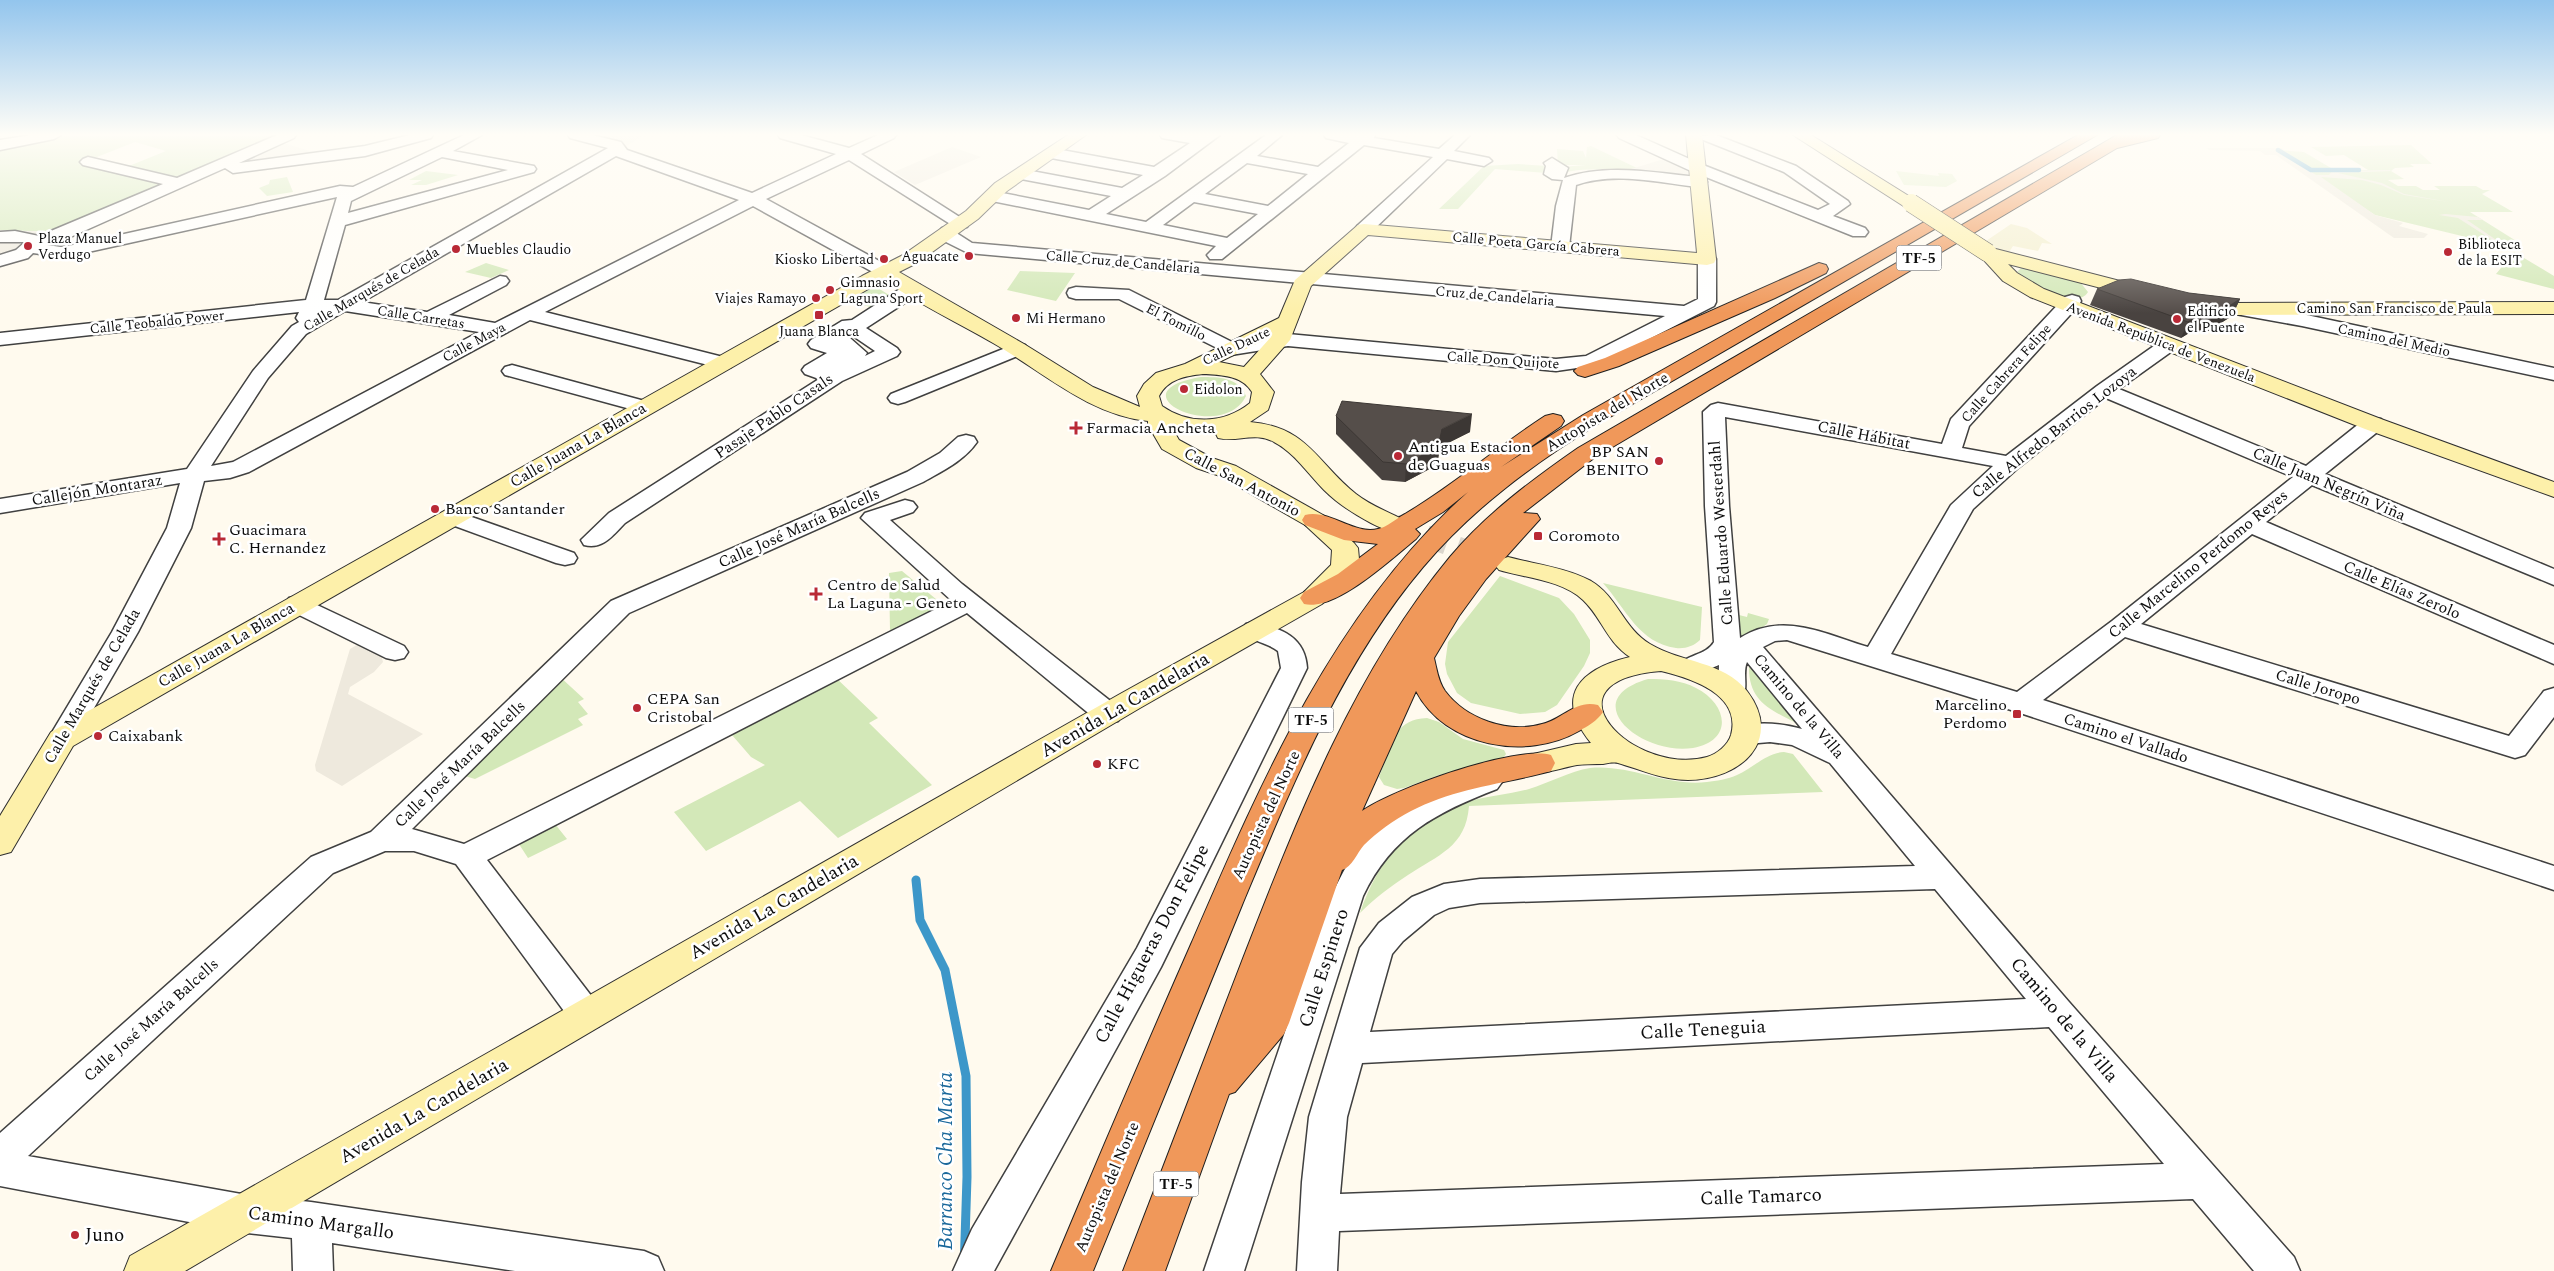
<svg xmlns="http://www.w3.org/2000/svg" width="2554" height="1271" font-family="Spectral,serif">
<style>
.farmland{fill:#f4efcf}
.green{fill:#d3e8b8}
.pitch{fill:#e4efca}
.plaza{fill:#eee9dd}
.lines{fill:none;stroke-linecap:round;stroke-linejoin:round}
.stream-far1{stroke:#3d97c9;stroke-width:4.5}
.stream{stroke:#3d97c9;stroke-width:9}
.secondary-tunnel{stroke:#dbd6cc;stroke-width:22;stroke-dasharray:22 11;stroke-linecap:butt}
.street-casing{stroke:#404040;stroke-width:3}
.secondary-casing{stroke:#2f2f2f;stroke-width:2}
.highway-casing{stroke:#1e1e1e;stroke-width:2}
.street{fill:#fff;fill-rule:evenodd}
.secondary{fill:#fdf0aa;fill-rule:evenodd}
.highway{fill:#f0985a;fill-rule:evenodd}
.secondary-bridge-casing{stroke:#2f2f2f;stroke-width:19;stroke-linecap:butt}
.secondary-bridge{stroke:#fdf0aa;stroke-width:18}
.wall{fill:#494340}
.shaded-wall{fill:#3c3734}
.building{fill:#554e4a;stroke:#3c3734}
.poi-dot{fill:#b92936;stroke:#fff;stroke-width:2}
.labels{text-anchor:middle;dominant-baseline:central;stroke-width:5;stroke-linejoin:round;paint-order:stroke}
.far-poi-label{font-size:14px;fill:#0d0d0d;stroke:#fff;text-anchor:start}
.far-street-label{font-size:14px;fill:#0d0d0d;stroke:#fff}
.shield{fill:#fff;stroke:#565656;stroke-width:1}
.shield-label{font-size:15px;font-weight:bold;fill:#0d0d0d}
.street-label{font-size:16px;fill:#0d0d0d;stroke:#fff}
.poi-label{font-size:16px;fill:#0d0d0d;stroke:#fff;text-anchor:start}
.near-street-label{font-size:19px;fill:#0d0d0d;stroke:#fff}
.near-poi-label{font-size:19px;fill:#0d0d0d;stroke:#fff;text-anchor:start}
.near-water-label{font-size:21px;font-style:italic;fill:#1a689b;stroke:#fff}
</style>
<rect width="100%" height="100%" fill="#fffaee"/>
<path class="farmland" d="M2011 224 2027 228 2052 244 2042 243 2038 251 2013 246 2009 252 2011 255 2004 253 1986 241Z"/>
<path class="green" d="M66 135H280L175 179 124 168 166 151 135 142 79 164 164 182V184L56 232 0 230V148Z
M2411 145 2432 164H2410L2414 167 2395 168 2391 171 2404 179 2388 180 2398 186H2416L2423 190H2440L2434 186H2476L2483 190H2490L2482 194 2513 212H2470L2521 244 2512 245 2520 250 2375 215 2277 150 2304 152 2336 171 2368 170 2344 155 2326 156 2311 147Z
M1591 146 1637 168C1613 174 1588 165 1564 173L1561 167 1586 165H1558L1557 149 1583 151 1586 158 1587 147Z
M1518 164 1548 166 1547 173 1495 169 1458 209H1439L1484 166Z
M426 171 458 175 426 185H411L422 180H409Z
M287 177 293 192 267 196 259 188 269 184 270 180Z
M2514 252 2554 276V289L2496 274Z
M486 263 509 270 491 278 465 272Z
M2021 268H2027L2080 282 2088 292C2076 312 2032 283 2019 275L2017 272Z
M1020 271 1075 273 1056 301 1007 290Z
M878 288 897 300 881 310 849 301 870 289Z
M1201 377C1218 377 1239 377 1246 396 1222 445 1110 392 1201 377Z
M902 571 948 609 895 635 890 631 889 573Z
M1500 576 1559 598 1574 614 1590 640V653L1584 666 1557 705 1545 712 1520 714 1471 703 1457 693 1447 674 1445 664 1448 642Z
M1603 583 1702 607 1700 640C1694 646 1685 649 1676 648 1639 643 1626 609 1603 583Z
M1748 613 1769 619 1767 624 1737 645 1735 614 1747 617Z
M1749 665 1798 724C1769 709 1748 701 1749 665Z
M558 675 584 699 578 702 588 714 578 719 583 725 475 779 458 774Z
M833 675 878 718 869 723 932 785 838 838 800 801 706 851 674 812 765 765 751 757 732 735 555 824 567 839 528 858 515 838Z
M1648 679C1665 679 1681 680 1696 688 1728 704 1734 741 1693 748 1641 756 1575 700 1648 679Z
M1427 718 1439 722 1463 739 1504 750 1506 754 1501 761 1439 775 1404 788 1397 789 1384 785 1379 777C1391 748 1392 719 1427 718Z
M1784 752 1793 754 1823 792 1469 806C1466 847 1438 855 1408 875 1391 886 1375 898 1360 913 1378 859 1413 818 1470 801 1489 796 1510 794 1529 789 1549 783 1570 771 1590 768 1630 764 1667 787 1707 782 1716 781 1728 779 1737 775 1753 768 1766 753 1784 752Z"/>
<path class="pitch" d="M1896 171 1939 176 1938 173 1952 174 1957 181 1946 187 1904 185Z"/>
<path class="plaza" d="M575 135H644L625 147Z
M280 142 323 155 221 168Z
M952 147 981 157 915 185 894 172Z
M2206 148H2282L2284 150 2277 151 2316 175H2329L2332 171 2390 170 2391 171 2338 173 2382 183 2404 194 2449 202 2404 195 2381 185 2362 180 2321 177 2375 215 2403 223 2399 226 2428 234 2424 238H2394L2276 155H2265L2260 151 2209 150Z
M1667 158 1689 168 1688 174 1683 176 1618 173Z
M2445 214 2478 217 2483 220H2467L2511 250 2505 248 2458 218 2439 215Z
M0 230 76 233 45 254 18 259 0 267Z
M360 643 380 650 383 662 374 672 350 687 348 694 423 734 342 786 316 771 315 765 350 649Z"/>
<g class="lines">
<path class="stream-far1" d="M2278 150 2311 170H2359"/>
<path class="stream" d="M916 880 920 920 945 970 966 1076 967 1177 964 1271"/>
<path class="secondary-tunnel" d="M1395 525 1492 560"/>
<defs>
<path id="street" d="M31 135H61L54 139 0 150V140Z
M277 135H296L294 138 239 163 365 146 410 135H433L431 138 365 156 233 173 225 168 66 239 47 245 61 247 79 244 340 186 353 187 464 135H482L453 151 534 166 536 169 534 172 345 225 324 300H338L608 148 570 138 568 135H592L621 142 627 150 752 193 836 154 780 138 778 135H801L849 148 878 135H896L894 138 861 154 969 223 967 227H955L849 160 766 199 892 268 895 272 892 276H880L753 206 545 312 731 359 734 363 731 367 724 369 530 320 249 472 230 478 204 481 191 528 138 632 72 746 62 749 52 746 48 739 112 632 167 528 180 483 0 513V499L187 469 253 371 292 326 299 322 296 318 299 312 0 345V333L306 300 337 197 79 254 61 257 33 253 28 258 0 266V255L16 250 25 242H0V232L15 231 39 236 163 184 83 165 80 162 83 159 88 157 177 178ZM616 156 739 200 495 323 449 315 506 285 509 281 506 277 500 276 427 312 362 302ZM442 157 508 170 348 213 351 201ZM345 311 479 332 233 462 211 466 268 378 306 334Z
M1160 135H1220L1165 176 1106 214 1146 222 1266 135H1282L1257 156 1318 167 1349 143 1326 138 1324 135H1375L1374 138 1439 149 1455 135H1470L1454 151 1489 158 1492 161 1484 166 1447 159 1370 233H1358L1355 229 1358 225 1433 157 1364 145 1222 259H1210L1207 255 1216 246 992 201 984 196 992 191 1089 210 1111 196 1021 179 1013 174 1021 169 1122 188 1143 175 1051 158 1043 153 1051 148 1154 167 1190 143 1162 138ZM1247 163 1308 174 1268 206 1205 194ZM1194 202 1258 214 1227 238 1163 225Z
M1617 135H1636L1703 165 1818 210 1830 204 1784 172 1701 139 1699 136 1716 135 1796 166 1848 201 1850 204 1833 216 1865 228 1868 232 1865 236H1853L1691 171 1619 138Z
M1552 158 1568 168 1564 178C1608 163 1654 173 1699 177L1707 182 1699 187C1660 183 1615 171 1576 185L1569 247 1566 251H1554L1551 247 1556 206 1563 180 1552 179 1544 174 1546 166 1544 163Z
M948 227 954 228 958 234 972 243 1684 306 1698 299V259L1701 255H1713L1716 259V302L1714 306 1598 365 1556 371 1288 346 1231 355 1119 299H1076L1069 297 1067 293 1069 289 1076 287 1129 290 1234 343 1288 334 1556 359 1586 356 1665 316 968 253 946 242 939 232 942 228Z
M913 283 920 285 922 289 920 293 866 328 897 348 900 352 897 356 842 381 625 523C613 535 603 550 584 545L581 540 609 513 819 379 805 374 802 370 805 366 827 353 811 348 808 344 811 340 842 321 852 320 906 285ZM853 336 875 351 865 356 867 353 850 338Z
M2072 295 2079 297 2081 301 2079 305 1969 426 1962 448 2006 456 2097 386 2161 341H2175L2178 345 2175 349 2119 389 2306 466 2365 419 2373 418 2381 419 2384 424 2381 429 2325 474 2554 569V585L2312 485 2266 522 2554 645V664L2252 534 2141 624 2509 736 2544 691 2554 688V717L2525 755 2515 758 2125 637 2043 700 2554 866V890L2011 710 1787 640 1775 641 1763 647 2069 1002 2294 1257 2300 1271H2254L2193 1199 1339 1231 1337 1271H1297L1302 1182 1309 1117 1360 948 1379 923 1412 897 1444 884 1480 879 1915 866 1830 763 1792 745 1770 742 1747 744 1737 741 1733 734 1737 727C1759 721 1780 723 1802 729L1747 662C1742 674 1749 687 1742 698L1732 701 1722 698 1718 692 1719 665 1690 677 1680 674 1677 668C1685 654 1706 656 1714 642L1705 506 1703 412 1711 405 1718 403 1942 444 1951 419 2065 297ZM2106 398 2293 477 2112 621 2017 692 1891 654 1973 509 2018 468ZM1725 417 1993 466 1951 505 1868 647C1824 634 1783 611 1740 638L1729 506ZM1935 889 2026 999 1370 1032 1392 954 1403 941 1434 915 1449 908 1480 903ZM2049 1027 2164 1164 1340 1194 1347 1117 1362 1063Z
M2237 303 2302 314 2554 368V380L2302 326 2230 313 2228 309 2230 305Z
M1018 343 1025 345 1028 349 1025 353 905 402 898 404 891 402 888 398 891 394Z
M512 365 652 403 656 407 652 411 645 413 505 375 502 371 505 367Z
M966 435 974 437 977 442C964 461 942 471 923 482L629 613 412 829 464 844 952 601 861 518 865 513 905 500 913 502 917 507 913 512 890 520 962 584 1118 707 1122 714 1118 721 1108 723 1098 721 967 613 487 860 599 1006 604 1016 599 1026 587 1031 575 1026 456 864 414 851H385L333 873 28 1156 247 1195 311 1202 644 1251 658 1257 664 1271H515L332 1243 333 1271H293L292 1238 247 1233 0 1186V1133L311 857 371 832 611 601 907 472 940 453 958 437Z
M452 510 574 553 577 558 574 563 565 565 556 563 444 522 440 517 444 512Z
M298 596 404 646 408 652 404 658 395 660 386 658 289 610 285 604 289 598Z
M1255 622C1282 629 1305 637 1307 668L1161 967 994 1271H953L972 1229 1137 948 1281 668 1278 651C1267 642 1250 642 1242 630L1246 624Z
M1487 772 1497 775 1502 782 1497 789C1437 812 1392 835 1363 896L1244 1271H1204L1331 896C1341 877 1350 856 1364 840 1396 805 1443 785 1487 772Z"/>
<path id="secondary" d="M1068 135H1086L1007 191 978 219 917 263 899 272 1024 344 1093 387 1140 407 1137 396 1144 384 1156 373 1185 364 1279 318 1295 280 1358 225 1364 224 1697 253 1686 135H1702L1716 259 1714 263 1707 265 1368 235 1311 286 1290 340 1260 374 1274 392 1268 410 1250 422C1308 427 1316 462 1356 494 1370 505 1388 512 1404 520L1407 525 1404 530C1391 533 1383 529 1371 523 1354 514 1338 504 1324 490 1308 474 1295 453 1274 442 1255 431 1237 443 1218 438L1215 432 1191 433 1172 428 1179 440 1212 458 1236 466 1323 515 1354 543 1358 548 1359 559 1356 568 1322 604 1140 708 185 1271H124L130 1256 1120 694 1304 592 1331 565 1332 550 1305 525 1220 476 1196 468 1162 449 1148 425V421C1089 415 1042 371 993 343 957 322 918 304 884 280L73 746 11 852 0 855V816L51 732 862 276 903 255 966 211 995 183ZM1271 337 1244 367 1219 362ZM1203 374C1221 375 1242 375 1252 392L1250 403C1224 424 1189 425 1162 406L1159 396C1168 379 1185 376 1203 374Z
M1793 135H1811L1920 203 1917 207H1905Z
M1988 247 2151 289 2154 293 2151 297 2144 299 2008 264 2017 273 2044 289 2381 419 2554 482V497L2365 429 2030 297 2003 281 1981 257 1979 253 1981 249Z
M2198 299 2233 303 2554 302V314L2233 315 2191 309 2188 305 2191 301Z
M1508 557C1535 564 1567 568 1591 581 1617 596 1624 629 1650 644 1681 663 1724 661 1747 691 1785 741 1739 780 1688 780 1663 780 1642 770 1618 763 1614 762 1608 763 1603 764 1595 764 1586 764 1577 765 1560 768 1546 775 1529 771L1525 763 1529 755 1576 744 1591 743C1553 696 1580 669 1630 657 1606 641 1602 618 1583 600 1562 580 1526 578 1499 570L1495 565 1499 560ZM1661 671C1690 678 1742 694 1731 735 1728 745 1717 754 1707 757 1635 777 1537 681 1661 671Z"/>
<path id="highway" d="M2078 135H2097L1598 424C1533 464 1473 508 1423 567 1340 665 1291 788 1242 905 1192 1027 1143 1149 1093 1271H1051C1097 1161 1144 1051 1192 942 1262 780 1334 612 1468 492L1443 512 1415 529 1420 534 1416 539C1391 559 1335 612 1304 604L1300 598 1304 592 1338 574 1378 544 1344 540 1305 525 1302 520 1305 515C1330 509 1353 535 1378 529 1387 527 1397 518 1405 514 1454 485 1497 447 1545 416L1553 414 1561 416 1564 421 1561 426 1501 467 1583 415Z
M2117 135H2160L2158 138 2117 148 1594 458 1523 513 1537 514 1540 519 1486 579 1459 616 1434 658C1437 670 1438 681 1445 691 1466 719 1508 734 1542 724 1563 719 1576 699 1598 705L1603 712C1597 721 1588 726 1579 731 1527 761 1445 747 1416 691L1362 811C1393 789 1516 745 1551 755L1555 763 1551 771C1504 784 1455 788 1411 811 1394 820 1377 832 1364 845 1357 853 1352 867 1342 870L1289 1023 1284 1034 1235 1092 1229 1094 1165 1271H1123C1163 1168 1202 1065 1242 961 1297 820 1352 676 1450 557 1486 514 1532 480 1578 448Z
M1819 263 1826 265 1828 269 1826 273 1775 298 1619 366 1585 377 1578 375 1574 371 1578 367 1605 358Z"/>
</defs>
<use href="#street" class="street-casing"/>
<use href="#secondary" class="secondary-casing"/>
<use href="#highway" class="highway-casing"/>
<use href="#street" class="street"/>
<use href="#secondary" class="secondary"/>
<use href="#highway" class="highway"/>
<defs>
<path id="secondary-bridge" d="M1911 203 1988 253"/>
</defs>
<use href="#secondary-bridge" class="secondary-bridge-casing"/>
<use href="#secondary-bridge" class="secondary-bridge"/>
</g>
<path class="wall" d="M2097 289 2189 293 2240 299 2232 316 2205 333 2194 330 2181 338 2090 305Z
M1336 416 1470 432 1440 447 1437 465 1405 482 1382 480 1336 434Z"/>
<path class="shaded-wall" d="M2240 299 2232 316 2205 333 2212 317Z
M2201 313 2194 330 2181 338 2188 322Z
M1472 414 1470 432 1440 447 1437 465 1405 482 1406 464 1442 429Z"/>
<path class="building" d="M2131 279 2189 293 2240 299 2212 317 2201 313 2188 322 2097 289 2119 280Z
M1342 401 1472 414 1442 429 1438 447 1406 464 1383 462 1336 416Z"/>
<linearGradient id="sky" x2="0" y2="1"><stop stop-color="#93c5ed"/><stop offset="0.43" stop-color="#fffdf7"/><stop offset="1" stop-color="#fffdf7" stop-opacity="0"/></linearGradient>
<rect width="2554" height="313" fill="url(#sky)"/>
<g class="poi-dot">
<circle cx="28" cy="246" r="5"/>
<circle cx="456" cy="249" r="5"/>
<circle cx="2448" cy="252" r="5"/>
<circle cx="969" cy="256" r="5"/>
<circle cx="884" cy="259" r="5"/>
<circle cx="830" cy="290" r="5"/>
<circle cx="816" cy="298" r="5"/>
<rect x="814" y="310" width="10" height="10" rx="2.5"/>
<circle cx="1016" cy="318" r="5"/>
<circle cx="2177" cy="319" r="5"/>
<circle cx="1184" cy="389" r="5"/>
<path d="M1073.5 420.5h5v5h5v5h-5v5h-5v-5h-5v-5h5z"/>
<circle cx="1398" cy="456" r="5"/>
<circle cx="1659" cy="461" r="5"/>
<circle cx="435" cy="509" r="5"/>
<rect x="1533" y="531" width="10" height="10" rx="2.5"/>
<path d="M216.5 531.5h5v5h5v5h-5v5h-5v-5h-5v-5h5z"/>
<path d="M813.5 586.5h5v5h5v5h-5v5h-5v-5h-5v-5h5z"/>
<circle cx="637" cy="708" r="5"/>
<rect x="2012" y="709" width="10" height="10" rx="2.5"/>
<circle cx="98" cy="736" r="5"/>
<circle cx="1097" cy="764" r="5"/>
<circle cx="75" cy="1235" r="5"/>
</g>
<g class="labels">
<g class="far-poi-label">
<text x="38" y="238">Plaza Manuel<tspan x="38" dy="16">Verdugo</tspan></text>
<text x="2458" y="244">Biblioteca<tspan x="2458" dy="16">de la ESIT</tspan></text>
<text x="466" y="249">Muebles Claudio</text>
<text x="959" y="256" text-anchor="end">Aguacate</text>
<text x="874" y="259" text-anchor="end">Kiosko Libertad</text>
<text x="840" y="282">Gimnasio<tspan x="840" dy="16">Laguna Sport</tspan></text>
<text x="806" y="298" text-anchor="end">Viajes Ramayo</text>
<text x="2187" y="311">Edificio<tspan x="2187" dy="16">el Puente</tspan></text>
<text x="1026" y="318">Mi Hermano</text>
<text x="819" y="331" text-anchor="middle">Juana Blanca</text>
<text x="1194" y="389">Eidolon</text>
</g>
<g class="far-street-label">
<text transform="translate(1536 244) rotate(5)">Calle Poeta García Cabrera</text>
<text transform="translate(1123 262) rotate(5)">Calle Cruz de Candelaria</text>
<text transform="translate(371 289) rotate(-30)">Calle Marqués de Celada</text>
<text transform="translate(1495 296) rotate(5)">Cruz de Candelaria</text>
<text x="2394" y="308">Camino San Francisco de Paula</text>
<text transform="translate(421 317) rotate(9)">Calle Carretas</text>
<text transform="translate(157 322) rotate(-6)">Calle Teobaldo Power</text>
<text transform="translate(1176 322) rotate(27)">El Tomillo</text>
<text transform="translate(2394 340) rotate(12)">Camino del Medio</text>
<text transform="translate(474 342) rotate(-28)">Calle Maya</text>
<text transform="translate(2161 342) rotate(21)">Avenida República de Venezuela</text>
<text transform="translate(1236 346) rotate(-25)">Calle Daute</text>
<text transform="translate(1503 360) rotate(4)">Calle Don Quijote</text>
<text transform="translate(2006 373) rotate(-48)">Calle Cabrera Felipe</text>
</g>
<g class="shield">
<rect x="1896.5" y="245.5" width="45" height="25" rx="4"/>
<rect x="1288.5" y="707.5" width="45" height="25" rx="4"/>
<rect x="1153.5" y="1171.5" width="45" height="25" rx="4"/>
</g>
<g class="shield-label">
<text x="1919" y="258">TF-5</text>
<text x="1311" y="720">TF-5</text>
<text x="1176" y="1184">TF-5</text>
</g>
<g class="street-label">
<text transform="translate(1607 412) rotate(-31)">Autopista del Norte</text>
<text transform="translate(774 416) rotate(-34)">Pasaje Pablo Casals</text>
<text transform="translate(2054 432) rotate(-38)">Calle Alfredo Barrios Lozoya</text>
<text transform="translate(1864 435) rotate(11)">Calle Hábitat</text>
<text transform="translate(578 445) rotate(-30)">Calle Juana La Blanca</text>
<text transform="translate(1242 482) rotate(28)">Calle San Antonio</text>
<text transform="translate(2329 484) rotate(23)">Calle Juan Negrín Viña</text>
<text transform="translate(97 490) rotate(-9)">Callejón Montaraz</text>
<text transform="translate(799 528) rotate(-24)">Calle José María Balcells</text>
<text transform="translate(1721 533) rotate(-94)">Calle Eduardo Westerdahl</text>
<text transform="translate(2198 564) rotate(-39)">Calle Marcelino Perdomo Reyes</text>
<text transform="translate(2402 590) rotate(23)">Calle Elías Zerolo</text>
<text transform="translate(226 645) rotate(-30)">Calle Juana La Blanca</text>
<text transform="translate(92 686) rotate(-60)">Calle Marqués de Celada</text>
<text transform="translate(2318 687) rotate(17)">Calle Joropo</text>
<text transform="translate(1799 706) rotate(50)">Camino de la Villa</text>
<text transform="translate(2126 738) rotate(18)">Camino el Vallado</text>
<text transform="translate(460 764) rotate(-44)">Calle José María Balcells</text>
<text transform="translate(1266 815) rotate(-65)">Autopista del Norte</text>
<text transform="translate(151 1020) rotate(-42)">Calle José María Balcells</text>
<text transform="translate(1107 1187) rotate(-67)">Autopista del Norte</text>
</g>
<g class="poi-label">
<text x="1086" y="428">Farmacia Ancheta</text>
<text x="1408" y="447">Antigua Estacion<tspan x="1408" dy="18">de Guaguas</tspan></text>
<text x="1649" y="452" text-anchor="end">BP SAN<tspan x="1649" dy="18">BENITO</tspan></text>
<text x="445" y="509">Banco Santander</text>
<text x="229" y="530">Guacimara<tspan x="229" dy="18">C. Hernandez</tspan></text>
<text x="1548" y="536">Coromoto</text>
<text x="827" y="585">Centro de Salud<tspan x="827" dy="18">La Laguna - Geneto</tspan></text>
<text x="647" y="699">CEPA San<tspan x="647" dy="18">Cristobal</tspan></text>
<text x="2007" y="705" text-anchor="end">Marcelino<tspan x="2007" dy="18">Perdomo</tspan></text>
<text x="108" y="736">Caixabank</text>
<text x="1107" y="764">KFC</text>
</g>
<g class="near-street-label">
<text transform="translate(1125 705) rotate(-30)">Avenida La Candelaria</text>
<text transform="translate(774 907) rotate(-30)">Avenida La Candelaria</text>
<text transform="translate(1152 944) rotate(-62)">Calle Higueras Don Felipe</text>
<text transform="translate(1324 968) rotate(-72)">Calle Espinero</text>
<text transform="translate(2064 1020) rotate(50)">Camino de la Villa</text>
<text transform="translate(1703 1030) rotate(-3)">Calle Teneguia</text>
<text transform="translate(424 1111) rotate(-30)">Avenida La Candelaria</text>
<text transform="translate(1761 1197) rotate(-2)">Calle Tamarco</text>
<text transform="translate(321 1223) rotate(8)">Camino Margallo</text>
</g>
<g class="near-poi-label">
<text x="85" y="1235">Juno</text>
</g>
<g class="near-water-label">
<text transform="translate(946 1161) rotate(-90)">Barranco Cha Marta</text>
</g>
</g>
</svg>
